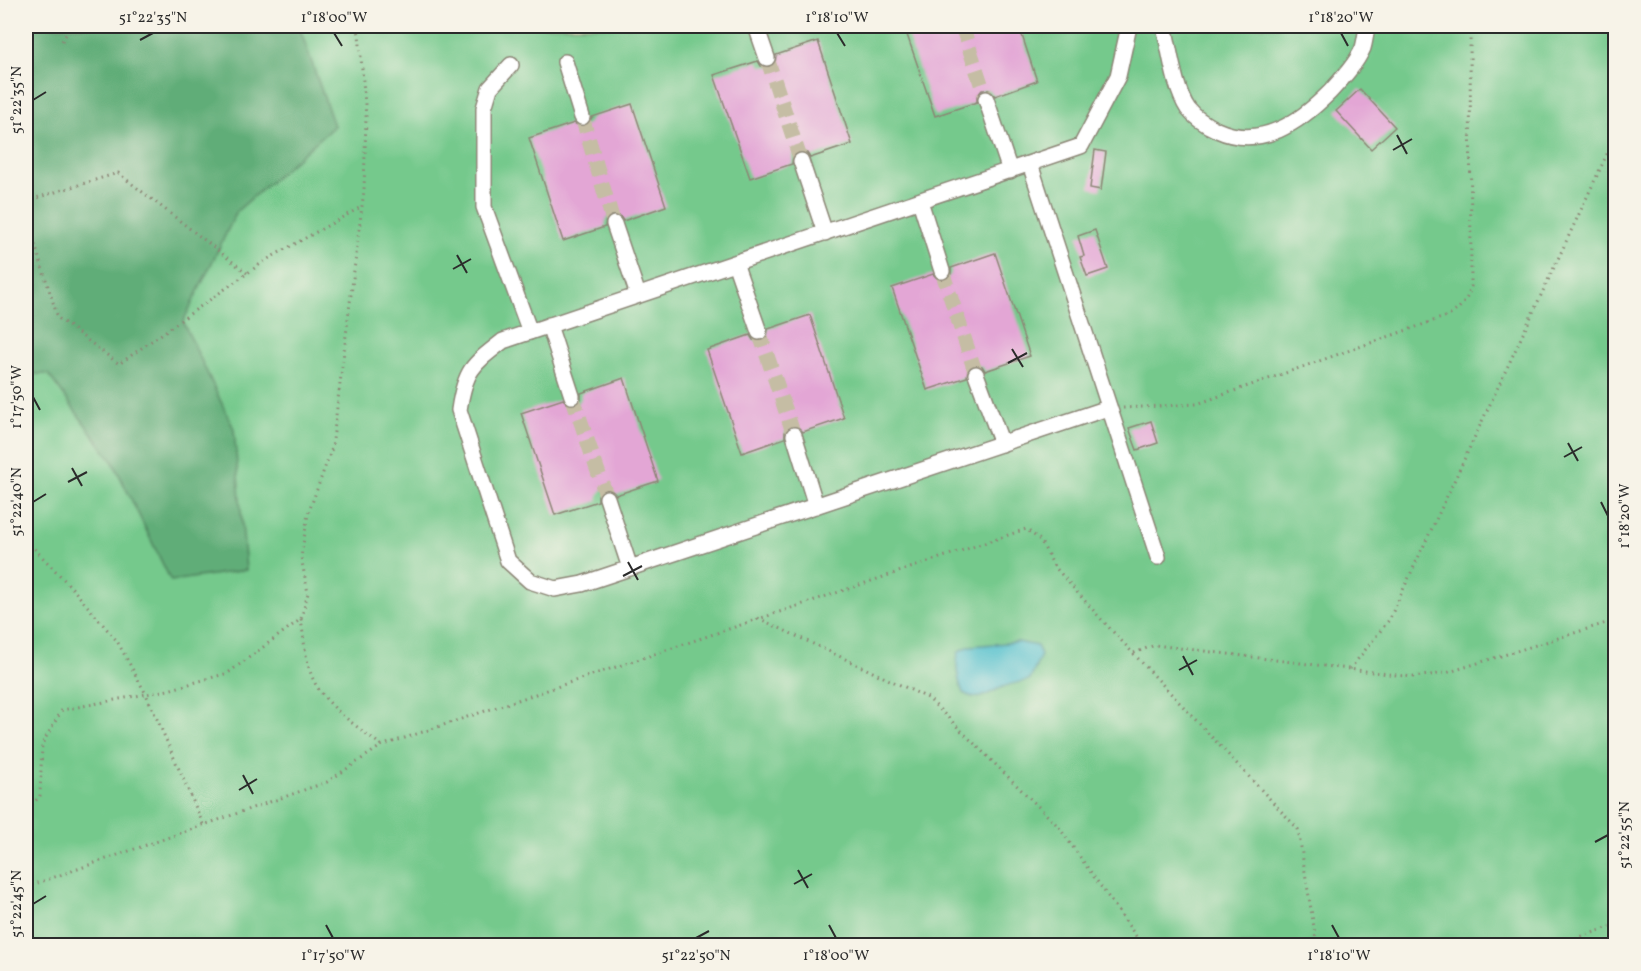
<svg xmlns="http://www.w3.org/2000/svg" width="1641" height="971" font-family="Vollkorn,serif">
<style>
.green{fill:#75c98c;stroke:#507a5c;stroke-width:1.5}
.forest{fill:#60ad78;stroke:#466c52;stroke-width:1.5}
.water{fill:#55c1ce;stroke:#40767c;stroke-width:1.5}
.building{fill:#e3a6d5}
.lines{fill:none;stroke-linecap:round;stroke-linejoin:round}
.minor-tunnel{stroke:#c5bda4;stroke-width:15;stroke-dasharray:15 8;stroke-linecap:butt}
.minor-casing{stroke:#8c8676;stroke-width:18}
.path{stroke:#8c8676;stroke-width:3;stroke-dasharray:1.5 4.5;stroke-linecap:butt}
.minor{stroke:#fff;stroke-width:15}
.ticks{fill:none;stroke:#2b2b2b;stroke-width:2}
.neatline{fill:none;stroke:#2b2b2b;stroke-width:2}
.ticks-label{font-size:15px;text-anchor:middle;fill:#2b2b2b}
</style>
<rect width="100%" height="100%" fill="#f7f3e8"/>
<filter id="ink" filterUnits="userSpaceOnUse"><feTurbulence type="fractalNoise" baseFrequency=".0167" numOctaves="2"/><feDisplacementMap in="SourceGraphic" scale="12" xChannelSelector="R" yChannelSelector="G"/><feConvolveMatrix kernelMatrix="1 2 1 2 8 2 1 2 1" color-interpolation-filters="sRGB"/></filter>
<filter id="wash" filterUnits="userSpaceOnUse"><feTurbulence type="fractalNoise" baseFrequency=".008" numOctaves="4" result="noise"/><feDisplacementMap in="SourceGraphic" scale="24" xChannelSelector="R" yChannelSelector="G"/><feGaussianBlur stdDeviation="1.35" result="paint"/><feColorMatrix in="noise" values="0 0 0 0 0 0 0 0 0 0 0 0 0 0 0 0 0 1.4 0 .05"/><feComposite in="paint" operator="in"/></filter>
<g filter="url(#wash)">
<rect width="100%" height="100%" fill="#ece2c2"/>
<path class="green" d="M26 26H1615V945H26Z"/>
<path class="forest" d="M26 26H299L334 126 237 211 183 322 234 429 246 570 171 581 113 462 48 374H26Z"/>
<path class="water" d="M1018 642 1037 646 1041 655 1030 680C1020 682 1008 684 998 689 983 696 980 702 963 693 958 680 954 665 959 651L970 646Z"/>
<g id="blocks">
<path class="building" d="M904 26H1019L1037 81 995 96 989 90H982L977 96V102L935 116Z
M818 41 852 144 810 158 807 153 798 152 793 155 792 164 750 178 714 75 758 61 761 66 770 67 775 64 776 55Z
M1360 89 1395 127 1371 149 1336 111Z
M632 104 666 206 623 221 620 216 611 215 606 218 605 227 563 241 529 138 574 123 579 126H585L589 123 592 117Z
M1095 150 1106 152 1101 190 1090 188Z
M1095 230 1108 269 1087 276 1080 257 1084 256 1078 236Z
M995 253 1030 356 985 371 982 366 973 365 968 368 967 377 927 390 892 288 933 274 939 280H945L951 274V268Z
M810 315 844 418 803 432 797 426H791L785 432V438L742 453 707 350 750 335 753 340 762 341 767 338 768 329Z
M624 378 658 481 616 495 610 489H603L598 495V501L555 515 521 413 563 399 569 405H576L581 399V393Z
M1151 421 1158 443 1137 450 1129 428Z"/>
</g>
</g>
<g filter="url(#ink)">
<use href="#blocks" fill-opacity="0" stroke="#8c8676" stroke-width="1.5"/>
<g class="lines">
<path class="minor-tunnel" d="M962 26 986 99
M767 58 801 161
M582 117 614 224
M942 271 976 374
M759 332 794 435
M572 396 607 498"/>
<defs>
<path id="minor" d="M756 26 767 58
M1164 26C1170 50 1174 88 1188 109 1196 119 1206 125 1217 130 1261 150 1300 122 1330 92 1342 79 1356 64 1363 48 1365 41 1366 33 1367 26
M565 62 582 117
M511 65 490 88 484 108V207L530 332
M986 99 1010 171
M801 161 825 233
M1030 164 1158 557
M920 201 942 271
M614 224 638 295
M735 263 759 332
M549 325 572 396
M976 374 1002 444
M1108 408 582 584 555 589 530 581 508 561 459 410C465 370 472 365 503 341L1081 146 1118 76 1129 26
M794 435 816 506
M607 498 630 568"/>
</defs>
<use href="#minor" class="minor-casing"/>
<path class="path" d="M62 41 71 26
M26 201 118 173 247 273
M26 216 58 318 119 364 266 260 361 207
M1123 408 1197 404 1450 315C1461 307 1467 301 1471 287L1470 26
M26 540 72 588 117 641 146 694 62 710 42 744 40 796 26 811
M758 618 928 698 1058 826 1143 946
M301 619C304 638 305 661 313 679 325 706 358 727 381 745
M1134 653 1155 645 1413 677 1446 673 1616 620
M1350 669 1389 620 1616 135
M203 824 146 694 168 690 228 673 301 619 308 593 301 557 308 514 332 448 364 190 366 116 359 34 357 26
M26 887 327 782 381 746 1026 529 1040 540 1054 566 1101 619 1298 829 1317 946
M1553 946 1616 925"/>
<use href="#minor" class="minor"/>
</g>
</g>
<path class="ticks" d="M334 33 342 46M837 33 845 46M1341 33 1348 46M140 40 153 33M33 100 46 92M1397 135 1407 154M1393 150 1412 139M457 255 467 273M453 269 471 259M1012 349 1023 367M1008 363 1027 353M33 397 40 410M1568 443 1578 461M1564 457 1582 447M72 468 82 486M68 482 87 472M33 502 46 494M1601 502 1608 516M628 562 638 580M623 576 642 566M1183 656 1193 675M1179 670 1197 660M243 775 253 794M239 790 257 779M1595 842 1608 835M798 870 808 888M794 884 812 874M33 904 46 896M326 925 333 938M829 925 836 938M1332 925 1339 938M696 938 709 931"/>
<rect width="1641" height="971" fill="none" stroke="#f7f3e8" stroke-width="66"/>
<rect x="33" y="33" width="1575" height="905" class="neatline"/>
<g class="ticks-label">
<text x="153" y="22">51°22'35"N</text>
<text x="334" y="22">1°18'00"W</text>
<text x="837" y="22">1°18'10"W</text>
<text x="1341" y="22">1°18'20"W</text>
<text transform="translate(16 100) rotate(-90)" y="5">51°22'35"N</text>
<text transform="translate(16 397) rotate(-90)" y="5">1°17'50"W</text>
<text transform="translate(16 502) rotate(-90)" y="5">51°22'40"N</text>
<text transform="translate(1624 516) rotate(-90)" y="5">1°18'20"W</text>
<text transform="translate(1624 835) rotate(-90)" y="5">51°22'55"N</text>
<text transform="translate(16 904) rotate(-90)" y="5">51°22'45"N</text>
<text x="333" y="960">1°17'50"W</text>
<text x="696" y="960">51°22'50"N</text>
<text x="836" y="960">1°18'00"W</text>
<text x="1339" y="960">1°18'10"W</text>
</g>
</svg>
